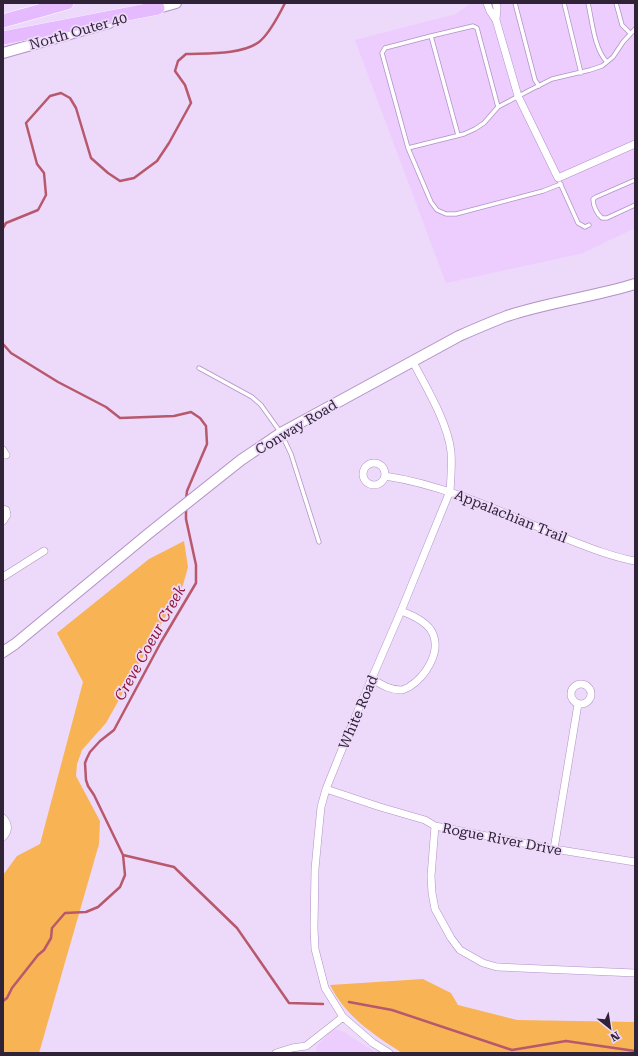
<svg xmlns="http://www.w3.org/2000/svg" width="638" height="1056" font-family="'Roboto Serif',serif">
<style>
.built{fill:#eccdfe}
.green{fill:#f7b354}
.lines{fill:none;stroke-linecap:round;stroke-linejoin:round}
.stream{stroke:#b8586c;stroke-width:2.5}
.lane-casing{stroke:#b291c6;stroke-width:5}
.street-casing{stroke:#b291c6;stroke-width:8}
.secondary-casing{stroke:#b291c6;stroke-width:12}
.highway-casing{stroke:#fff;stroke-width:14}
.lane{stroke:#fff;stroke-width:3.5}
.street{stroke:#fff;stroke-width:7}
.secondary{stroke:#fff;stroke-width:10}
.highway{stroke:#e5bafe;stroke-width:13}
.labels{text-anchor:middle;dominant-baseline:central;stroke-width:3.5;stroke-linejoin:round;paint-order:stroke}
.street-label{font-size:14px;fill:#302337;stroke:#edd9fa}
.water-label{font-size:15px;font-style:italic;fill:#901636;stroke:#edd9fa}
</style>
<rect width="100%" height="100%" fill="#edd9fa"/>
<path class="built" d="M471 3H635V228L583 253 446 283 355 40 456 14Z
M336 1029 344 1032 376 1053H316L317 1046 329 1033Z"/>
<path class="green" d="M184 541 188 567 183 585 106 723 82 750 77 764 76 776 100 821 99 844 39 1053H3V875L17 856 40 844 83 682 57 633 149 559Z
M423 979 451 993 458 1005 517 1020 635 1022V1053H402C373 1034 346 1017 330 985Z"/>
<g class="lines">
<path class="stream" d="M3 228 6 223 38 210 46 195 44 173 37 164 26 123 50 96 61 93 70 98 76 108 91 158 108 173 120 181 134 178 157 161 169 143 191 103 185 85 175 71 178 61 186 54C207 53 241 55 259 42 268 35 280 13 285 3
M3 344 11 353 58 382 106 407 120 418 174 416 191 412 200 418 206 426 207 444 187 491 186 500
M123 855 174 867 237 928 289 1003 323 1004
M3 1001 7 998 12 988 38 955 44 950 51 938 52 928 65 913 86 912 98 907 120 887 125 875 123 855 94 795 88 786 86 780 85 763 87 758 90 752 100 741 114 730 161 642 196 583V565L186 519V507
M349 1002 392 1010 512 1050 566 1041 635 1051"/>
<defs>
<path id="lane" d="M515 3 535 80 539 86
M564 3 581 73
M588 3C592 20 594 49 607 62
M616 3 622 25 630 33
M431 36 385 48 382 53 408 148 431 202 437 210 446 214H456L543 191 561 184
M458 135 431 36 473 26 477 28 498 107
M408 148 464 134 475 129 484 123 498 107 530 90 552 79 590 70 602 66 613 57 623 42 635 29
M635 180 596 197 593 199C593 206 597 214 602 218H607L635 205
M560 183 578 223 585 227 589 225
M199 368 252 397 261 405 281 433 291 454 319 542"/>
<path id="street" d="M487 3 490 11 496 20 518 96 558 178 635 144
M496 20 497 8 496 3
M3 450 6 455
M363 474a11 11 0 1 1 22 0a11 11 0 1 1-22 0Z
M385 476C445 485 502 512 557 535 583 545 608 556 635 561
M3 509 6 510 7 515 3 521
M3 577 44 551
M372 679C382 685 390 690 401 690 404 690 406 688 409 687 425 677 441 653 433 634 428 622 412 615 401 611
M571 694a10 10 0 1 1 20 0a10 10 0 1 1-20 0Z
M326 789 380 807 425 820 435 826 554 849 635 862
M3 818C9 824 9 831 3 837
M435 826 431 876 432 893 435 909 451 938 460 950 483 963 497 967 635 973
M554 849 578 704
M276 1053 292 1048 306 1046 343 1017
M389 1053 373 1043 343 1017 325 988 315 949 314 928 315 869 318 837 321 807 326 789 353 722 401 611 450 491C451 478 452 465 451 452 448 423 426 387 413 362"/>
<path id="secondary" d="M151 10 176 3
M3 53 109 23
M3 652 15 644 148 534 241 460 281 433 459 336C475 329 491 322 507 316 549 302 593 297 635 284"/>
<path id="highway" d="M3 21 67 3
M3 38 158 8"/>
</defs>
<use href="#lane" class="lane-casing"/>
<use href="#street" class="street-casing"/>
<use href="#secondary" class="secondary-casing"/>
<use href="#highway" class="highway-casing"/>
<use href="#lane" class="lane"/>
<use href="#street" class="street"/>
<use href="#secondary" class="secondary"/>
<use href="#highway" class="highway"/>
</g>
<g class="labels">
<g class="street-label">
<text transform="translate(78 31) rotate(-16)">North Outer 40</text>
<text transform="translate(296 427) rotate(-31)">Conway Road</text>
<text transform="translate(511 516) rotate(22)">Appalachian Trail</text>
<text transform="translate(358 712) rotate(-67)">White Road</text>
<text transform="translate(502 839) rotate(11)">Rogue River Drive</text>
</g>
<g class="water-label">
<text transform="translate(150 643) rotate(-61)">Creve Coeur Creek</text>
</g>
</g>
<rect width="638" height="1056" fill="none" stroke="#302337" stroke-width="8"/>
<g transform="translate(610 1028) rotate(150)" stroke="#edd9fa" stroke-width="3" paint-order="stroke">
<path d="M0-3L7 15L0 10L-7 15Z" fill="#302337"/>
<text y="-6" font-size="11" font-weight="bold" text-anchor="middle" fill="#302337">N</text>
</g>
</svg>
